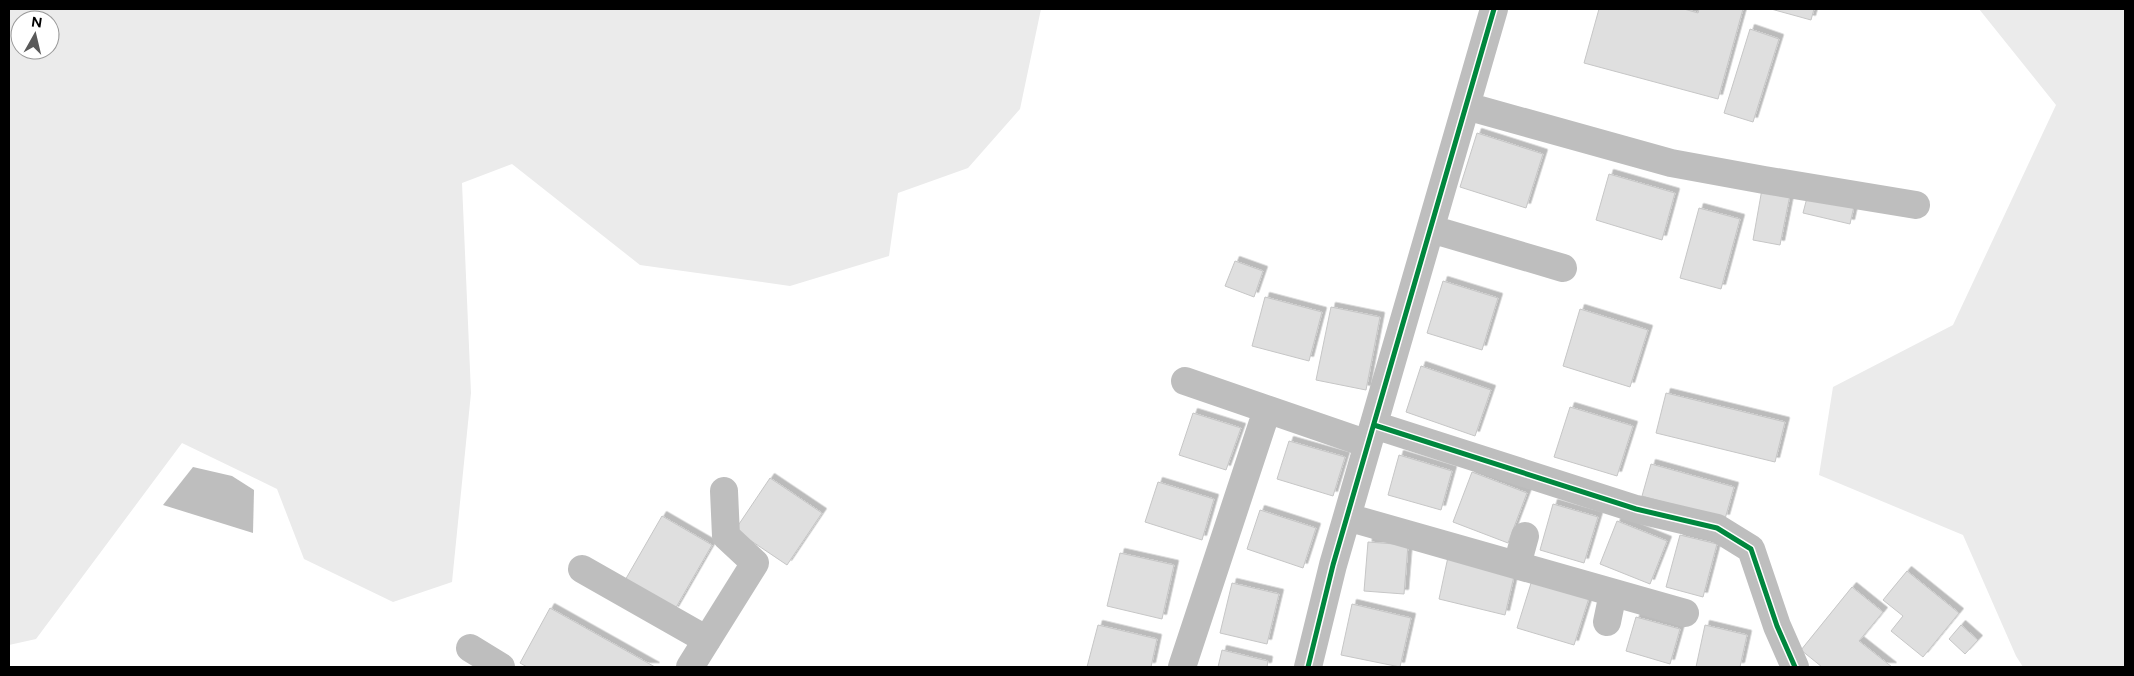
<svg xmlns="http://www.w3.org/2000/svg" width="2134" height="676" font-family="Figtree,sans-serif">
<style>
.green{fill:#ebebeb;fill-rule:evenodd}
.water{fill:#bebebe}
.building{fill:#dfdfdf;stroke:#c6c6c6;filter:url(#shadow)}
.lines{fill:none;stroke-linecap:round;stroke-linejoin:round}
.minor{stroke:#bebebe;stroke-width:28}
.cycleway-casing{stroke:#fff;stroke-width:8}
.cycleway{stroke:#00873e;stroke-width:5}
</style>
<defs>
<filter id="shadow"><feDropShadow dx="4.5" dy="-4.5" stdDeviation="0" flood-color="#0004"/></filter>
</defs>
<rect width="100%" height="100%" fill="#fff"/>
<path class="green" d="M9 9H1041L1020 109 968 168 898 193 889 256 790 286 640 265 512 164 462 183 471 393 452 582 393 602 304 559 277 489 182 443 36 639 9 645ZM20 20H50V50H20Z
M1979 9H2125V667H2023L2016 656 1963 535 1819 475 1833 387 1953 325 2056 105Z"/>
<path class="water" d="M193 467 232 476 254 490 253 533 163 505Z"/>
<path class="building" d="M1599 9H1684L1698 13 1699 9H1743L1718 99 1584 63Z
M1771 9H1814L1811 20Z
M1750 29 1779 39 1753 122 1724 113Z
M1477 133 1543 154 1526 208 1460 187Z
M1609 174 1675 193 1662 240 1596 220Z
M1762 189 1790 195 1780 245 1753 240Z
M1809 190 1855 202 1850 224 1803 213Z
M1699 208 1740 219 1721 289 1680 278Z
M1235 261 1263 271 1254 297 1225 286Z
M1443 281 1498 298 1482 350 1427 333Z
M1265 297 1322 312 1309 361 1252 346Z
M1331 307 1380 317 1366 390 1316 380Z
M1580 309 1648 330 1630 387 1563 366Z
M1421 366 1491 390 1475 436 1406 412Z
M1666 393 1785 422 1775 462 1656 433Z
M1570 407 1633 426 1617 476 1554 457Z
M1193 413 1241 428 1226 470 1179 455Z
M1289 441 1345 457 1333 496 1277 479Z
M1399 455 1452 471 1441 510 1388 495Z
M1651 464 1734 487 1725 519 1642 496Z
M1472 472 1527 493 1508 543 1453 522Z
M770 478 822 513 787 565 735 530Z
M1158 482 1214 499 1202 540 1145 522Z
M1553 504 1598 517 1584 563 1540 550Z
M1260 510 1316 528 1303 568 1247 549Z
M662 516 712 545 674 611 624 582Z
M1617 521 1667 541 1650 584 1600 564Z
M1680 535 1717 544 1703 597 1666 587Z
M1368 542 1408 545 1404 594 1364 591Z
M1120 553 1174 565 1162 619 1107 606Z
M1448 557 1515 572 1505 615 1439 599Z
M1907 571 1959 613 1923 657 1891 631 1903 616 1883 600Z
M1532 580 1589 598 1574 645 1517 628Z
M1232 583 1279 594 1267 644 1220 633Z
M1852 587 1883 612 1859 641 1892 667H1822L1801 650Z
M1352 604 1411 618 1400 667 1341 655Z
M550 608 655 667H527L520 663Z
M1636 617 1680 629 1670 664 1626 651Z
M1098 625 1157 639 1151 667H1087Z
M1705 625 1747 635 1740 667H1696Z
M1961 625 1978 640 1965 654 1949 639Z
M1222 650 1268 661 1267 667H1218Z"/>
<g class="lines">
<path class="minor" d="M1466 106 1671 163 1764 180 1916 205
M1431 229 1563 268
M1185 381 1368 444
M1374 425 1636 509 1717 528 1751 549 1777 626 1795 667
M1347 517 1685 613
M1517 565 1525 536
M582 569 707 640
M1607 622 1613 593
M470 648 501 667
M690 667 755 563 726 536 724 491
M1182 667 1267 410
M1308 667 1333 565 1494 9"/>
<defs>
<path id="cycleway" d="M1374 425 1636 509 1717 528 1751 549 1777 626 1795 667
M1308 667 1333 565 1494 9"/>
</defs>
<use href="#cycleway" class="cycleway-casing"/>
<use href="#cycleway" class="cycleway"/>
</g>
<rect width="2134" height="676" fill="none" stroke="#000000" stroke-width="20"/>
<g transform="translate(35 35) rotate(8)"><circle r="24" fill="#ffffff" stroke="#999999"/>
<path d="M0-4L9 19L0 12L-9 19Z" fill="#595959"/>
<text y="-8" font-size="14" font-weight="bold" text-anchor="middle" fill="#000000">N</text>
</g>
</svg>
